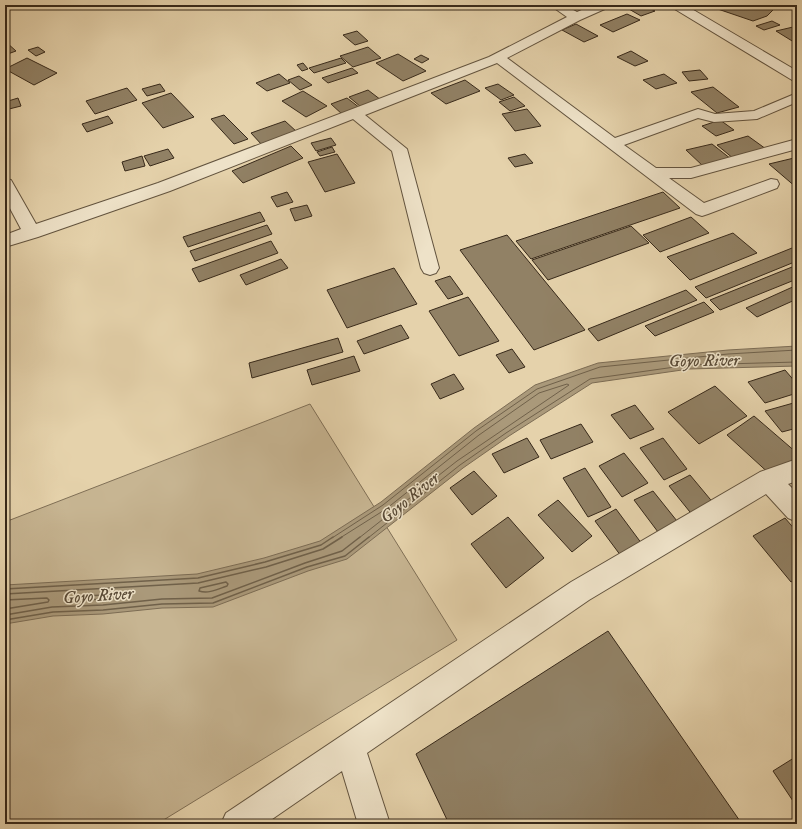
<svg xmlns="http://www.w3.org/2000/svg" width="802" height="829" font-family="'IM FELL DW Pica',serif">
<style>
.green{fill:#c7b592;stroke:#7f6f56}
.water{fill:#aa997a;stroke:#7c6c54}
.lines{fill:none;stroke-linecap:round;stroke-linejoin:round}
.shore-far1{stroke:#70614a;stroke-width:1}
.shore{stroke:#70614a;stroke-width:1.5}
.building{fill:#918165;stroke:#37291a}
.street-casing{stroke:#62533e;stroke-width:2}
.street{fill:#eee2c8;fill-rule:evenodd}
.labels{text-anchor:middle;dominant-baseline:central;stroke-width:3;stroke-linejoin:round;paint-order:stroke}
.water-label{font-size:17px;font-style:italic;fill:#5a4b37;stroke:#eee2c8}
</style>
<rect width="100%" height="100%" fill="#e5d2ab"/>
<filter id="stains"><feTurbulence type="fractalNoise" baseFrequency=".005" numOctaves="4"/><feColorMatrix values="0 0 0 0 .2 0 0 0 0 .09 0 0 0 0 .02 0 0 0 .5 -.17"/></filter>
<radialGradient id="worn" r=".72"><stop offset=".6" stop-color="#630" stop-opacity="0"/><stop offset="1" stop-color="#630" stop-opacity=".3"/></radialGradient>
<path class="green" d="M310 404 457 640 157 824H5V522Z"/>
<path class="water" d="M797 346V366L689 369 592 383 509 436 463 468 347 559 308 571 213 607 162 608 103 614 53 616 5 624V585L197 574 264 558 320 541 381 502 474 428 535 385 598 363 728 350Z"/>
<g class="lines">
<path class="shore-far1" d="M332 538 383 505 476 431 537 389 600 367 728 354 797 350
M340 538 386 509 479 435 539 393 567 384 569 385 457 461 359 538
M368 538 460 465 506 433 590 379 689 365 797 362"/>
<path class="shore" d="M226 582 228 584 227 586C218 589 209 594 199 591L200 588Z
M5 589 198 578 265 562 321 545 333 537
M5 594 198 583 266 567 323 549 342 537
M107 595 109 597 107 599 82 600 80 598 81 596Z
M5 600 47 598 49 600 48 602 5 609
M5 615 52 607 103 605 162 599 212 598 305 563 342 551 360 537
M5 620 53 612 103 610 162 604 213 603 307 567 345 556 369 537"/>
</g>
<path class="building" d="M622 5H643L655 11 641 16Z
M706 5H772L768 8 774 9 767 16 753 21Z
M627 14 640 20 613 32 600 25Z
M772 21 780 25 764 30 756 26Z
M576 24 598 36 584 42 562 30Z
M793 27 797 29V44L776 31Z
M357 31 368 41 355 45 343 35Z
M5 42H6L16 51 5 55Z
M38 47 45 52 36 56 28 50Z
M368 47 381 58 353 67 340 56Z
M631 51 648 61 635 66 617 57Z
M398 54 426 71 403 81 376 63Z
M421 55 429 59 422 63 414 59Z
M27 58 57 73 34 85 5 69Z
M341 58 346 63 314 73 309 68Z
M303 63 308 69 302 71 297 65Z
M352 68 358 73 328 83 322 78Z
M700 70 708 79 689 81 682 72Z
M279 74 290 83 267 91 256 83Z
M664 74 677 83 656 89 643 80Z
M299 76 312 85 300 90 288 80Z
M465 80 480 91 446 104 431 93Z
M160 84 165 91 147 96 142 89Z
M498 84 514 95 501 100 485 88Z
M713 87 739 107 717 113 691 92Z
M127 88 137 100 95 114 86 101Z
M368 90 381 100 361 107 349 97Z
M303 91 327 106 306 117 282 101Z
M171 93 194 117 163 128 142 103Z
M514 97 525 106 510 111 499 102Z
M18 98 21 106 5 110V102Z
M347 98 360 108 343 115 331 104Z
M527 109 541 126 515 131 502 114Z
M224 115 248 139 234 144 211 119Z
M108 116 113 123 87 132 82 124Z
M720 120 734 130 716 136 702 126Z
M285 121 297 132 262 145 251 133Z
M748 136 766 149 734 159 717 145Z
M331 138 336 145 316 151 311 143Z
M712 144 731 159 704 167 686 150Z
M291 146 303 158 243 183 232 171Z
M332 147 335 152 320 156 317 152Z
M168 149 174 158 150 166 144 156Z
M337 154 355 183 325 192 308 162Z
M525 154 533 163 515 167 508 158Z
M142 156 145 166 125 171 122 162Z
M794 158 797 160V188L769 164Z
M287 192 293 202 277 207 271 197Z
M663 192 680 208 531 259 516 241Z
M307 205 312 216 295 221 290 209Z
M260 212 265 221 188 247 183 237Z
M691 217 709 233 660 252 643 235Z
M267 225 272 234 195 261 190 251Z
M631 226 649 243 548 280 532 260Z
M733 233 757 253 690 280 667 257Z
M507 235 585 330 534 350 460 250Z
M271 241 278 253 199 282 192 269Z
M797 246V261L706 298 695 287Z
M281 259 288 268 246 285 240 275Z
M797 265V279L720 310 710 300Z
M394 268 417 304 347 328 327 290Z
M450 276 463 294 448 299 435 281Z
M797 285V299L757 317 746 308Z
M686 290 697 300 598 341 588 329Z
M468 297 499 341 459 356 429 311Z
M704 302 714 312 655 336 645 326Z
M401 325 409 338 364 354 357 341Z
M338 338 343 352 252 378 249 363Z
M512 349 525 367 509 373 496 355Z
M354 356 360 371 312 385 307 370Z
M785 370 797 384V393L765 403 748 382Z
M454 374 464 389 440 399 431 384Z
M715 386 747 416 699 444 668 412Z
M797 402V428L782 432 765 411Z
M635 405 654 429 630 439 611 415Z
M754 416 797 453V458L773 477 727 435Z
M581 424 593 442 551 459 540 440Z
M527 438 539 457 504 473 492 454Z
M663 438 687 469 664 480 640 448Z
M624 453 648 483 622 497 599 466Z
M585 468 611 507 588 517 563 478Z
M474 471 497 496 472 515 450 488Z
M690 475 715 505 694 517 669 486Z
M653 491 681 526 661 536 634 500Z
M558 500 592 536 572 552 538 515Z
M616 509 642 544 621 556 595 521Z
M508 517 544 558 506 588 471 544Z
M785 518 797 532V579L791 582 753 536Z
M608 631 742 824H449L416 754Z
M797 756V807L773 771Z"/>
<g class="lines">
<defs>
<path id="street" d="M550 5H564L577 12 593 5H609L607 8 580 20 507 58 615 138 698 109 715 114 754 111 797 93V102L757 119 714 122 698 118 624 145 656 168H691L797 139V149L691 178H669L704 203 771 179 777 180 779 184 777 188 708 214 702 216 696 214 497 63 365 115 407 149 439 268 436 273 430 275 424 273 421 268 392 151 353 119 170 191 38 237 5 247V235L21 229 5 199V179L11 180 36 224 158 183 489 57 567 17Z
M671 5H685L797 71V81L792 80 673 8Z
M797 459V481L788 484 797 493V522L788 518 766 494 589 600 367 753 390 824H358L342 771 265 824H221L226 813 571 582 760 472Z"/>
</defs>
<use href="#street" class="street-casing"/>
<use href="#street" class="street"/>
</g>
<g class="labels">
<g class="water-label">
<text transform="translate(704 361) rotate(-1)">Goyo River</text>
<text transform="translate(410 498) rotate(-39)">Goyo River</text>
<text transform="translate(98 596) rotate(-4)">Goyo River</text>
</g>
</g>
<rect width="802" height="829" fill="none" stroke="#e5d2ab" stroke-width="20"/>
<rect x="6" y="6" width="790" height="817" fill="none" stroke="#37291a" stroke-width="2"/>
<rect x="10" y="10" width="782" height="809" fill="none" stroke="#37291a"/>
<rect width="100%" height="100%" filter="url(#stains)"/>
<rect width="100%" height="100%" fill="url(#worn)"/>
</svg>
